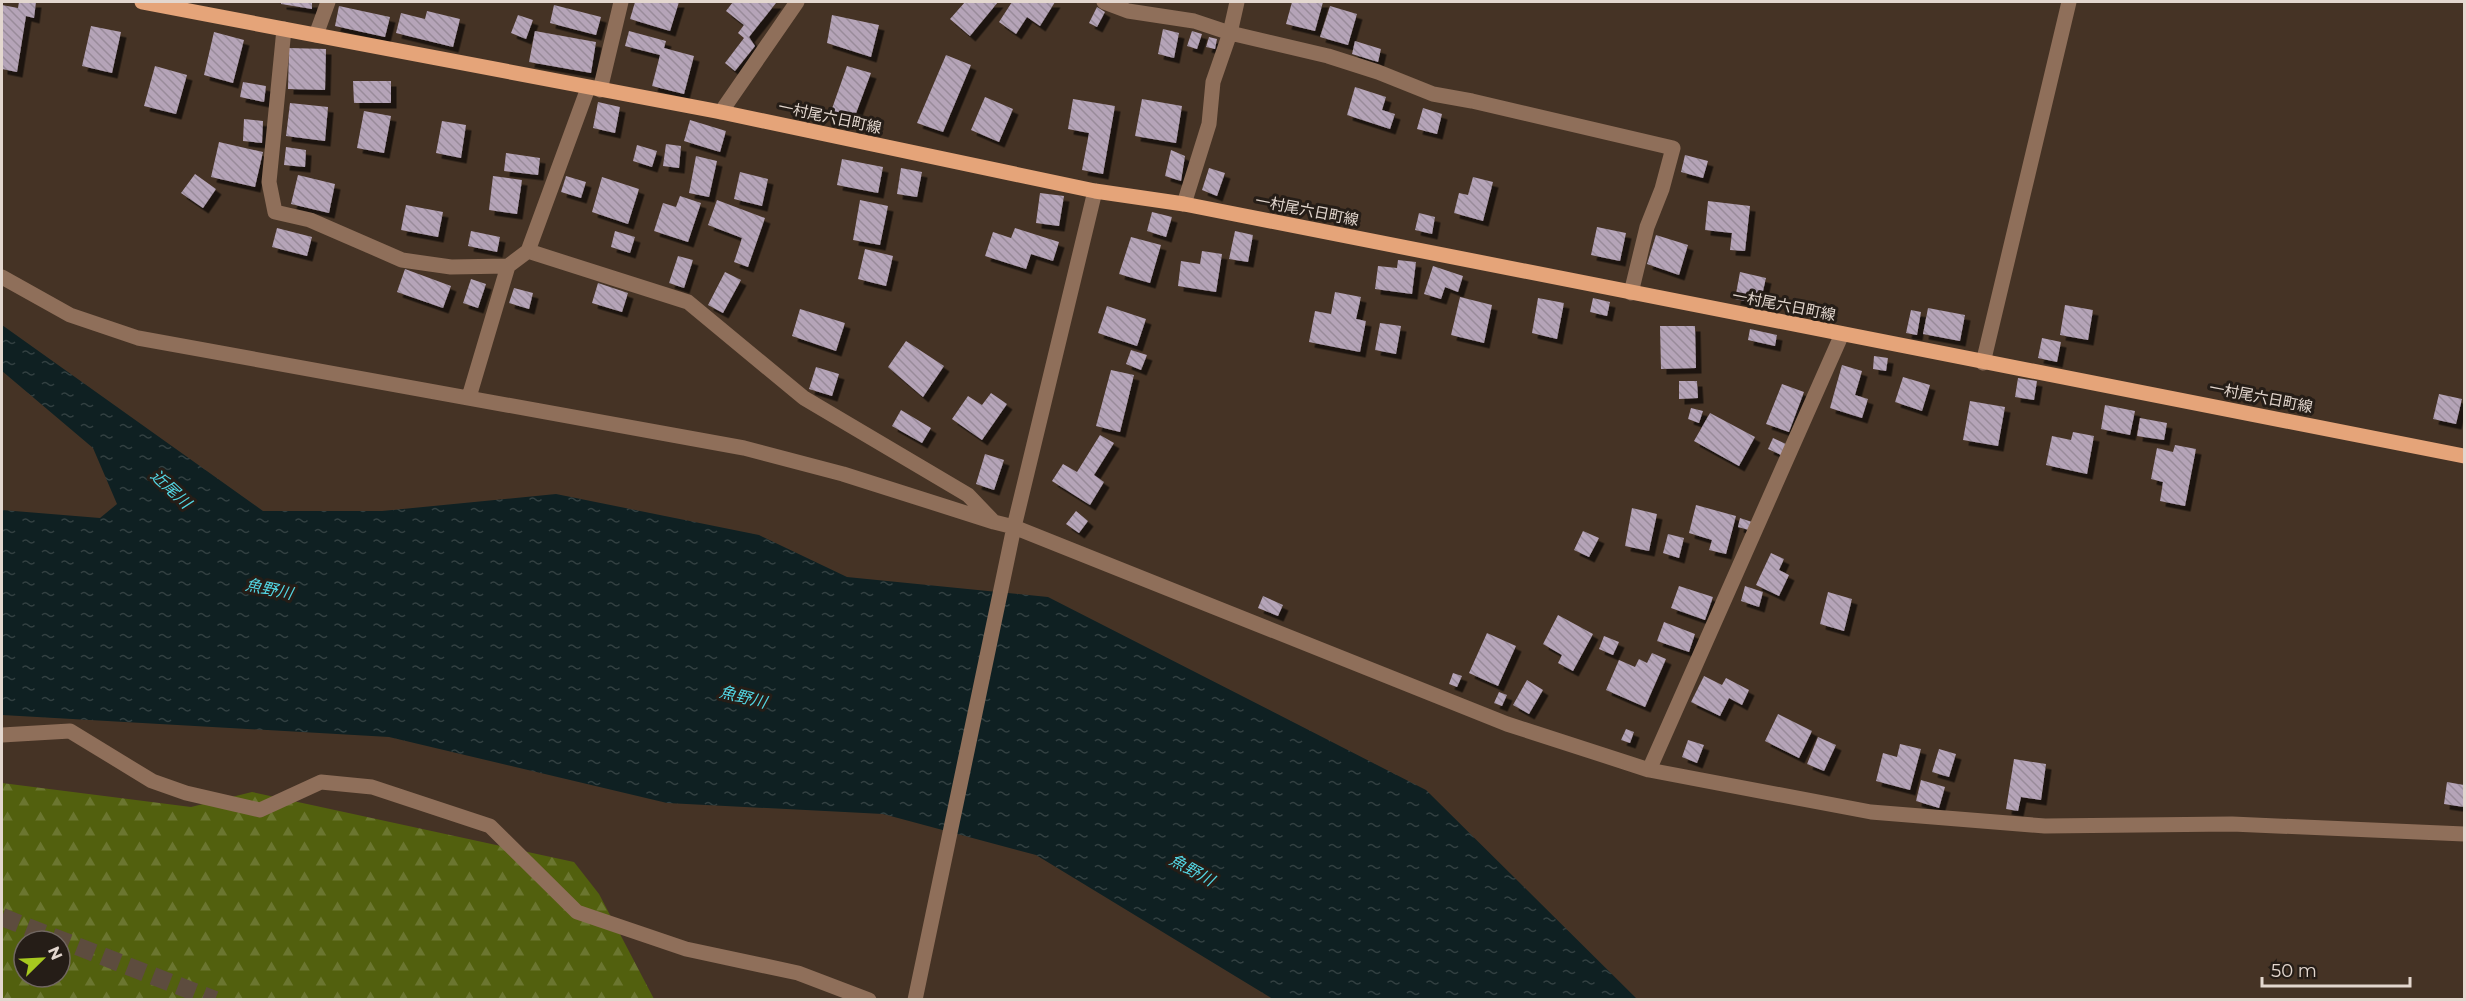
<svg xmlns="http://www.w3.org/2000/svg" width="2466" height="1001" font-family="Montserrat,'Noto Sans JP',sans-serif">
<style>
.forest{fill:url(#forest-firs);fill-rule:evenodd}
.water{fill:url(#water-ripples)}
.building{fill:url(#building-back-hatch);filter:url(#shadow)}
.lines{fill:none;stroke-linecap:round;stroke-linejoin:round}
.highway-tunnel{stroke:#5d4c3e;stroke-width:18;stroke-dasharray:18 9;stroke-linecap:butt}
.minor{stroke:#8f6f5a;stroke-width:15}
.major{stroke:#e5a479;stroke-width:15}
.labels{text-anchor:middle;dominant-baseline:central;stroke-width:6;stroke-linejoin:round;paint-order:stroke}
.street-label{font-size:15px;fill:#e3d7cf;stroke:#251d17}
.water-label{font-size:16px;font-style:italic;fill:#53d6e4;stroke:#251d17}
</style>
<defs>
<pattern id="forest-firs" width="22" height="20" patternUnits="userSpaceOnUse" patternTransform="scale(1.5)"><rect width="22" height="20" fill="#52600e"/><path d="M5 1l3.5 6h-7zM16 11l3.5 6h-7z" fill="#6b7630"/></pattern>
<pattern id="water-ripples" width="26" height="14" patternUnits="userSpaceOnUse" patternTransform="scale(1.5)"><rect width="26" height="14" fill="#0f2022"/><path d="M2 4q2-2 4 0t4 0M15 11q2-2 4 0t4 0" fill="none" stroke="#324041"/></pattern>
<pattern id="building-back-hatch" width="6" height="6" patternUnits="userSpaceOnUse" patternTransform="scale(1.5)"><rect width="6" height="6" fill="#b5a4b8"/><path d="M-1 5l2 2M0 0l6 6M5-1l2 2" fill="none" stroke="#998b9a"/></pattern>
<filter id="shadow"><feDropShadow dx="5.5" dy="5.5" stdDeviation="0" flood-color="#0009"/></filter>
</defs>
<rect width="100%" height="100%" fill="#453325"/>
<path class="forest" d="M2 783 191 807 252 792 574 862 599 894 654 999 2 1000ZM24 941H60V977H24Z"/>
<path class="water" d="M2 325 263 511H382L556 494 759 535 847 577 1048 597 1426 790 1637 999H1273L1036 855 883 814 667 803 389 737 2 715V510L100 518 117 504 93 448 2 371Z"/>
<path class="building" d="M19 2H36L34 18 26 16 17 72 2 69V5L18 8Z
M281 2H312V9L281 4Z
M635 2H679L670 31 630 19Z
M733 2 776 3 749 37 755 46 735 71 725 63 744 38 738 33 744 25 726 11Z
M965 2H998L970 36 950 19Z
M1012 2H1055L1040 26 1027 17 1016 34 999 22Z
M1292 2H1323L1315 31 1286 24Z
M554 5 601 17 596 35 550 23Z
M339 6 390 17 385 37 335 26Z
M1330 6 1357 14 1348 45 1320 37Z
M1097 7 1105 12 1097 27 1089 23Z
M427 11 460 19 453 47 396 33 401 13 425 19Z
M518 15 533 20 526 39 511 33Z
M832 15 879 25 871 57 827 43Z
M91 26 121 32 112 73 82 66Z
M1163 29 1179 33 1174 58 1158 54Z
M535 31 596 42 591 73 529 62Z
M629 31 666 41 664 48 694 56 684 94 652 86 660 55 625 46Z
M1192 31 1202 34 1197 49 1187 46Z
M214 32 244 40 233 83 204 75Z
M1209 37 1217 39 1215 49 1206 47Z
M1355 41 1381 49 1378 62 1352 54Z
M289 48 326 49 325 90 288 89Z
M946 55 971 65 943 132 917 123Z
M155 66 187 75 176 114 144 106Z
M847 66 871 73 852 124 829 117Z
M353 81H391V103H354Z
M243 82 266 86 264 102 240 97Z
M1355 87 1386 97 1382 110 1395 114 1390 129 1347 115Z
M985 97 1013 109 999 142 971 130Z
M1073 99 1115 106 1103 174 1082 170 1089 133 1068 129Z
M1142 99 1182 106 1176 143 1135 136Z
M598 102 620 107 615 133 593 128Z
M290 103 328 107 325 141 286 136Z
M1423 108 1442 114 1437 134 1417 129Z
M364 111 391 116 384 153 357 148Z
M244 119 263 121 262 143 243 141Z
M690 120 726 131 720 152 684 141Z
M442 121 466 125 461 158 436 153Z
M219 142 263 152 255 187 211 177Z
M666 144 681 146 679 168 663 166Z
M637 145 657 151 652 167 633 161Z
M286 147 306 150 305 167 284 165Z
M1171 150 1185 156 1181 181 1165 176Z
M506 153 540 158 538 175 504 171Z
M1685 155 1708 161 1703 178 1681 172Z
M696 156 717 161 709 197 689 193Z
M842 159 883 167 878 193 837 185Z
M901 168 922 172 917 197 897 194Z
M1209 168 1225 173 1217 196 1202 190Z
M740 172 768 179 762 206 734 199Z
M195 174 216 189 203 208 181 193Z
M298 175 335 184 329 213 291 204Z
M493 176 522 180 517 214 489 210Z
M566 176 586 182 581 198 561 192Z
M602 177 639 189 628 224 592 212Z
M1473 177 1493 182 1483 221 1454 213 1459 193 1468 195Z
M1040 193 1064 196 1059 226 1036 223Z
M680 196 701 203 688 242 654 231 663 203 676 207Z
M717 200 765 218 748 267 734 262 742 238 708 225Z
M860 200 888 206 880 245 853 240Z
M1708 201 1750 206 1745 251 1730 250 1732 233 1705 230Z
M406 205 443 212 438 237 401 230Z
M1152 212 1172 217 1166 237 1147 231Z
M1419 213 1435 217 1432 234 1415 230Z
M1597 227 1626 233 1620 261 1591 255Z
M277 228 312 237 307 256 272 247Z
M1015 228 1059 242 1053 261 1031 254 1026 269 985 256 993 232 1011 238Z
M471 231 500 237 497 252 468 246Z
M615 231 635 237 630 253 611 247Z
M1235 231 1253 235 1248 262 1229 259Z
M1656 235 1688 245 1679 275 1647 264Z
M1131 237 1161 245 1150 283 1119 274Z
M865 249 893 256 886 286 858 279Z
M1202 251 1222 254 1216 292 1178 286 1181 261 1200 264Z
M678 256 693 260 684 288 669 283Z
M1398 260 1416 262 1412 294 1375 289 1378 266 1397 268Z
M1433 266 1463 276 1458 292 1445 287 1441 299 1424 294Z
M405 269 451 286 443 308 397 292Z
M725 272 741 280 723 313 708 305Z
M1740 272 1766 278 1760 304 1735 299Z
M471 279 486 284 478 308 463 303Z
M598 283 628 293 622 312 592 303Z
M514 288 533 293 529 309 509 303Z
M1335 292 1361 297 1356 319 1366 321 1360 352 1309 342 1315 311 1331 314Z
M1460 297 1492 305 1484 343 1451 335Z
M1538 298 1564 303 1557 339 1532 333Z
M1593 298 1610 302 1607 316 1590 312Z
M2065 305 2093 310 2088 340 2060 335Z
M1107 306 1146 319 1137 346 1098 333Z
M1928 308 1965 315 1960 341 1923 334Z
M800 309 845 323 836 351 792 336Z
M1911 310 1921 312 1917 335 1906 333Z
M1380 323 1401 326 1396 354 1375 350Z
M1660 326H1695L1696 368 1661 369Z
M1750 329 1777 335 1775 346 1748 340Z
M2042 338 2061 342 2057 362 2038 358Z
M906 341 944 366 923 397 888 367Z
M1131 350 1147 355 1141 370 1126 364Z
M1874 356 1888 358 1886 371 1873 369Z
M1842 365 1862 371 1855 395 1868 399 1862 418 1830 408Z
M816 367 839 374 832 396 809 389Z
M1111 370 1134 375 1120 432 1096 426Z
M1903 377 1930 385 1922 411 1895 402Z
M2018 378 2037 381 2034 400 2015 397Z
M1679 381H1697L1698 398 1679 399Z
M1782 384 1804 392 1789 432 1766 424Z
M991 393 1007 404 982 440 952 419 968 396 982 405Z
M2439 394 2462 399 2456 424 2433 419Z
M1970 401 2005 407 1998 446 1963 440Z
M2105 405 2135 411 2130 435 2101 429Z
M1691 408 1703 411 1699 423 1688 419Z
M901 410 931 428 922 443 892 426Z
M1710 413 1755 437 1739 466 1694 441Z
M2140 418 2167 423 2164 440 2137 436Z
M2073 432 2094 436 2087 474 2046 465 2052 436 2071 440Z
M1100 435 1114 443 1094 475 1104 482 1090 505 1052 481 1063 464 1077 472Z
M1773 438 1786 444 1781 455 1768 449Z
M2175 445 2196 449 2185 506 2160 501 2163 482 2151 479 2157 448 2173 452Z
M985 454 1004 460 994 490 976 484Z
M1696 505 1736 516 1726 554 1709 550 1712 540 1689 533Z
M1632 508 1657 514 1649 551 1625 546Z
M1076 511 1088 521 1079 533 1066 524Z
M1740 518 1752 522 1749 530 1738 527Z
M1583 531 1599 538 1589 557 1574 550Z
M1668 534 1684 538 1679 558 1663 553Z
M1771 553 1784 559 1779 570 1789 575 1779 596 1756 585Z
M1679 586 1713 597 1705 620 1671 608Z
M1745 586 1763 592 1759 607 1741 601Z
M1828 592 1852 599 1844 631 1820 624Z
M1263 596 1283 605 1278 616 1258 608Z
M1558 615 1593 634 1573 671 1558 663 1562 655 1543 644Z
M1664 622 1695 634 1689 652 1657 641Z
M1487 633 1516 646 1498 686 1469 673Z
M1604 636 1619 642 1613 655 1599 649Z
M1652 653 1666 659 1645 707 1606 690 1619 660 1635 667 1639 659 1647 663Z
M1453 673 1462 676 1457 687 1449 684Z
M1704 676 1722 685 1726 678 1749 690 1742 705 1729 698 1720 716 1691 702Z
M1527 680 1543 690 1529 714 1513 705Z
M1499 692 1507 695 1502 706 1494 703Z
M1778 714 1812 731 1799 758 1765 741Z
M1626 729 1634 732 1630 743 1621 740Z
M1818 737 1836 745 1824 771 1807 764Z
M1688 740 1704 745 1697 763 1682 757Z
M1900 744 1921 749 1910 790 1876 781 1883 753 1897 757Z
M1939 749 1956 754 1949 777 1932 772Z
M2014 759 2046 764 2041 800 2021 797 2018 811 2006 809Z
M1921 780 1945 787 1939 808 1916 801Z
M2447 782 2464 785V807L2444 804Z"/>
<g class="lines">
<path class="highway-tunnel" d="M2 917 215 1000"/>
<path class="minor" d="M1104 2 1128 11 1194 21 1230 33 1328 56 1378 72 1433 94 1472 101 1673 148 1662 189 1647 227 1631 293
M284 29 269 182 275 212 310 220 402 260 451 267 508 266
M316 35 328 2
M600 90 621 2
M721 112 797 2
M1184 204 1209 124 1213 82 1230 33 1237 2
M528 251 688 302 804 398 968 495 992 520
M2 277 70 315 138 338 744 448 843 474 994 522 1014 527 1507 724 1649 770 1871 812 2045 826 2232 824 2464 834
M1983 363 2069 2
M469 397 508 266 528 251 588 88
M2 735 70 731 152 781 186 793 260 810 321 782 372 787 490 826 577 912 686 949 798 973 869 1000
M1649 770 1842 334
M915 1000 1014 527 1095 191"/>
<path class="major" d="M142 2 721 112 1095 191 1184 204 2464 456"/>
</g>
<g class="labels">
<g class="street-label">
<text transform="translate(830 117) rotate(12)">一村尾六日町線</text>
<text transform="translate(1307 210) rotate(11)">一村尾六日町線</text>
<text transform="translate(1784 305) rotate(11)">一村尾六日町線</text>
<text transform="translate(2261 397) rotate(11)">一村尾六日町線</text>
</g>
<g class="water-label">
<text transform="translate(171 489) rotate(43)">近尾川</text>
<text transform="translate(269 589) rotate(12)">魚野川</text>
<text transform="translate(743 697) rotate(14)">魚野川</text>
<text transform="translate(1192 870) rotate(29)">魚野川</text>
</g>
</g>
<rect width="2466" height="1001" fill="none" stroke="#e3d7cf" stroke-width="6"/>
<g transform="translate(42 959) rotate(66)"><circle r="28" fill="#251d17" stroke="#716761" stroke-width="1.5"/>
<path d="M0-4.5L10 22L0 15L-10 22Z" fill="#a7c81f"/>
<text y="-9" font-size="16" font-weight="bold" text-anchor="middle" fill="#e3d7cf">N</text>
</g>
<path d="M2262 977v9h148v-9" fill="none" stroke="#e3d7cf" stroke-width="3"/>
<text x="2271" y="977" font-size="18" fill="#e3d7cf" stroke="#251d17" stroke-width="4.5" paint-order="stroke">50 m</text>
</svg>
